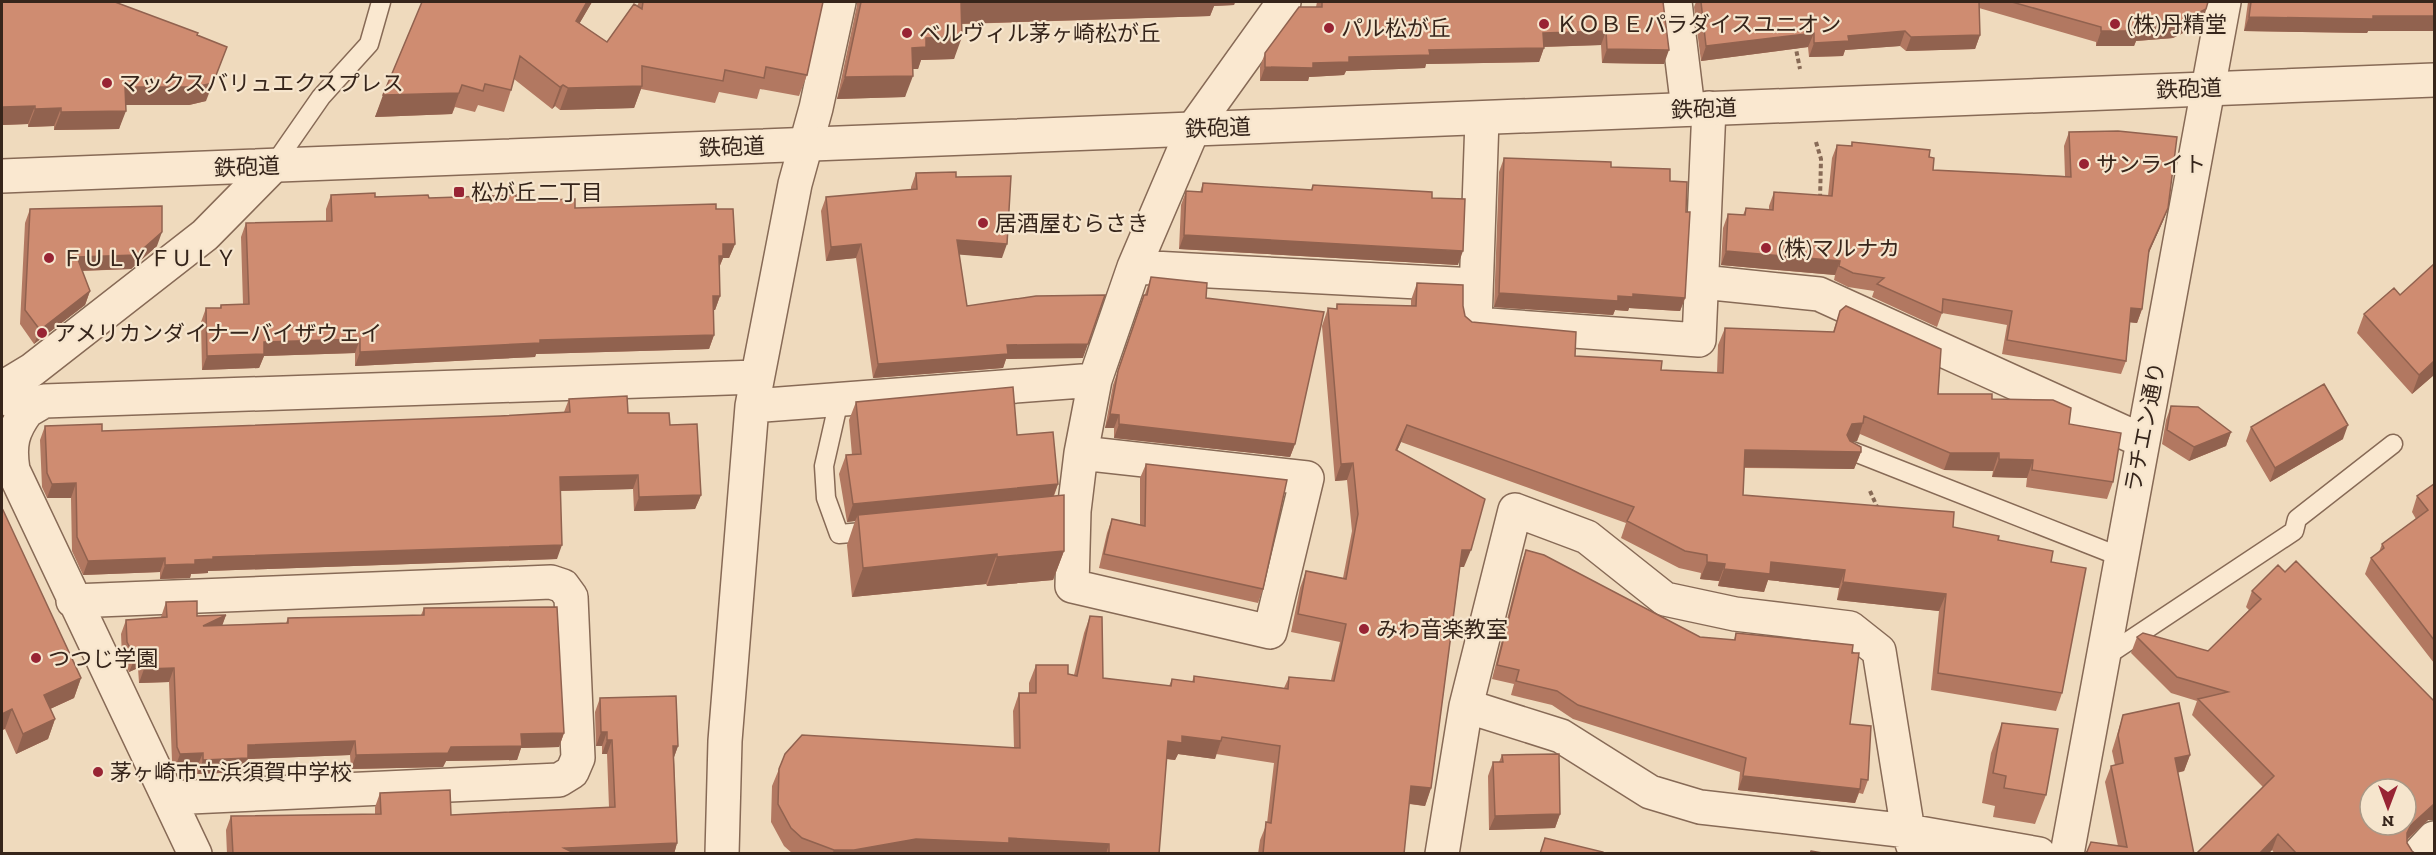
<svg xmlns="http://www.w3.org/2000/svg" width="2436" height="855" font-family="'Zilla Slab','Noto Sans JP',serif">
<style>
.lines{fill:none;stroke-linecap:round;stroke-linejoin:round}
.service-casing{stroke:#876a56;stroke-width:21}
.minor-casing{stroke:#876a56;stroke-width:36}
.tertiary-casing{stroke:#876a56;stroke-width:36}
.path{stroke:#876a56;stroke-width:4;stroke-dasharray:4.5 3;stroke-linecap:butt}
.service{stroke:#fae8d0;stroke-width:18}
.minor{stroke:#fae8d0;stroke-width:33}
.tertiary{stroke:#fae8d0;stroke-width:33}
.wall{fill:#b27861}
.shaded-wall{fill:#91624f}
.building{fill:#cf8c71;stroke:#91624f;stroke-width:1.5;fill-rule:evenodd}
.poi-dot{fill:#982434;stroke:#f6e5cd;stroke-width:2}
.labels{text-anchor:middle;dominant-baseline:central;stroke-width:4.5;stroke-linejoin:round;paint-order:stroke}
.poi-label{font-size:22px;fill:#36251b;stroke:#f6e5cd;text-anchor:start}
.street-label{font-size:22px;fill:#36251b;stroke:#f6e5cd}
</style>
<rect width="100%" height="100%" fill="#efdabd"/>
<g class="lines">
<defs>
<path id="service" d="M273 166 321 97 369 44 381 2
M839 400 824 466 826 498 839 534 875 531
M1852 451 2121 557
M2103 658 2294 531 2297 519 2393 444"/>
<path id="minor" d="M1675 2 1688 109
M1482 119 1475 324 1699 340 1709 108
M1134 267 1475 285
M1702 282 1819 294 2143 441
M2 388 32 370 205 235 273 166
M2 394 27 411C12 431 9 445 13 470L195 854
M752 406 1095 380 1134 267 1193 129 1284 2
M27 411 44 401 757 377
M1081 453 1307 478 1270 632 1072 586 1074 511Z
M1081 453 1095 380
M73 601 551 582 563 586 571 597 578 758 572 772 559 780 169 798
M1466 706 1561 736 1650 792 1700 807 1908 831 1915 852
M722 854 725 741 752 406 795 184 816 108 839 2
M1442 854 1466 706 1515 510 1587 537 1665 599 1735 614 1850 628 1879 651 1908 831 2039 854
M2067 854 2224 2
M2419 854 2434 838"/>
<path id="tertiary" d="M2 176 2434 80"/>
</defs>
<use href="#service" class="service-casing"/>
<use href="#minor" class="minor-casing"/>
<use href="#tertiary" class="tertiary-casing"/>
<path class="path" d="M1795 44 1800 69
M1816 142 1821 159 1820 200
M1870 491 1878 509"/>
<use href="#service" class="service"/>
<use href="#minor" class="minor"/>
<use href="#tertiary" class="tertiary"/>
</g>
<path class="wall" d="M2 2 197 35 206 101 189 105H126L119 129 54 130V126L28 127V124L2 125Z
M422 2H592L579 24 607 42 637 6 639 2H823L807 75 799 96 760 89 757 99 719 92 715 103 641 89 634 108 560 110 555 106 552 109 514 79 511 90 504 112 478 105 475 112 455 107 452 114 375 117Z
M857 2H1235L1234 5 1214 6 1210 16 962 24 954 59 921 60 918 69H912L905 97 837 99 857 5Z
M1317 2H1663L1664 64 1602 63 1601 45 1544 47 1539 62 1426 64 1425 68 1346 71 1344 75 1309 77 1308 81H1260V67L1265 53 1316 7Z
M1696 2H2208L2201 24 2173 38 2136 41 2134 46H2096V42L1979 8 1980 35 1975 49 1906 51 1900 46 1845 50 1843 56 1809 57 1808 47 1701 61 1694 7Z
M2248 2H2434V31H2368L2367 33 2244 31Z
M2069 132 2168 208 2163 221 2148 254 2142 309 2137 323 2130 322 2126 361 2121 374 2002 354 2007 325 1942 313 1937 327 1872 297 1874 291 1848 287 1834 280 1835 275 1721 265 1723 228 1728 214 1743 215 1746 208 1769 210V206L1774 192 1828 196 1832 158 1837 145 1851 146 1852 142 1929 157 1933 170 2065 176 2064 146Z
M1504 158 1611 167 1670 181 1686 212 1685 298 1680 311 1629 308 1628 311 1615 310 1613 315 1494 307 1499 172Z
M916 173 956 177 1002 258 959 254 967 306 1083 358 1006 359 1003 368 873 378 856 258 826 261 821 211 826 197 911 190V187Z
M1203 183 1311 190 1313 185 1458 265 1179 249 1181 205 1186 191 1200 192Z
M331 195 516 201 575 208 716 209 735 244 729 258H723L719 268 720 296 715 310H714V335L709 349 536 354 535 357 355 366V353L264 356 259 368 202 370 201 322 206 308H220L221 305 243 304 241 237 246 223 326 221V209Z
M30 209 157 246 131 269 82 271 90 291 85 305 34 344 20 324 25 223Z
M1151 277 1206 298 1295 444 1290 457 1114 438V428H1105L1113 385Z
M1417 283 1463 306 1465 316 1472 322 1575 356 1661 370 1717 373 1718 345 1725 328 1833 332 1840 311 1938 394 1992 399 2069 424 2113 482 2107 499 2026 487 2027 478 1992 477 1993 471 1944 470 1860 434 1857 441H1851L1861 452 1854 469 1744 468 1743 495 1953 527 1998 540 2051 562 2062 693 2056 711 1931 690 1939 611 1837 600 1839 588 1768 580 1764 592 1718 586 1719 581 1700 579 1701 573 1679 568 1621 538 1626 523 1401 442 1397 451 1464 567H1460L1431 788 1425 806 1409 804 1404 854H1258L1260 840 1267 823 1274 763 1216 754 1215 759 1178 754 1175 760 1166 759 1159 854H793L784 846 771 822 772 786 779 769 1014 748 1013 711 1019 693H1029V683L1036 665 1074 675 1084 633 1090 616 1103 678 1169 686 1172 679 1192 682 1194 676 1284 688 1289 677 1331 680 1340 642 1291 632 1300 588 1306 571 1343 578 1352 531 1347 480 1335 481 1322 326 1328 308 1336 309 1337 304 1411 306V300Z
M2400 295 2434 375 2412 394 2357 333 2364 314Z
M569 399 628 413 670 425 701 495 695 509 634 511 633 489 561 491 557 559 208 571V573L191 574 190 578 160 579V572L83 575 72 551 71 498H47L42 487 40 440 45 426 102 431 500 416 564 412Z
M856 402 1017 435 1058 484 1054 496 1064 551 1053 580 987 586 986 584 852 597 847 545 855 521 847 522 839 474 846 455H852L849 420Z
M2171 406 2231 432 2226 446 2189 461 2162 444 2166 420Z
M2251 427 2343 439 2270 482 2246 441Z
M1146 464 1263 589 1258 603 1099 568 1107 533 1112 519 1140 525V478Z
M2434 484V663L2365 574 2371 558 2379 552 2382 544 2416 519 2412 512 2417 496Z
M2 511 81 678 74 698 50 709 55 719 48 739 16 754 5 729 2 730Z
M1526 550 1700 637 1734 640 1736 633 1852 653 1850 724 1868 780 1863 794 1859 793 1855 803 1738 790 1740 772 1573 719 1552 705 1511 695 1514 684 1492 679 1521 564Z
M2278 565 2428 820 2407 840V843L2412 851 2416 854H2275L2272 850 2268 854H2196L2263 787 2192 715 2197 701 2171 693 2131 653 2137 637 2208 651 2249 610 2246 607 2252 591Z
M166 602 197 616 226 615 222 625 286 623 288 618 421 615 424 608 564 733 559 747 521 748 517 760 446 761 443 767 351 769 350 755 248 759 243 772 197 774V767L175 768 172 761 169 682 139 683 138 668 129 672 122 656 121 634 126 620 161 617Z
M600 698 678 746 674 757 677 843 674 854H227L226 830 231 816 375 814V807L380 793 451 815 609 807 607 754H602V746H596L595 712Z
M2123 715 2190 755 2184 771 2177 773 2194 854H2085L2086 851 2118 846 2105 782 2111 766 2115 765 2112 751Z
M2002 723 2046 795 2035 824 1993 817 1995 806 1982 803 1991 753Z
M1502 755 1560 814 1555 828 1489 830 1488 776 1493 762H1499Z"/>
<path class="shaded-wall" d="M587 2H592L568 43 576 21Z
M961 2H1235L1234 5 1214 6 1210 16 953 24Z
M2206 9 2201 24 2173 38 2136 41 2134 46H2096L2101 31 2139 27Z
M2434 16V31H2368L2367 33 2244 31 2249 17Z
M1606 31 1601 45 1538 47 1543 33Z
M1905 31 1900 46 1845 50 1843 56 1809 57 1814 43 1848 36Z
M1814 33 1808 47 1701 61 1706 46Z
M1980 35 1975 49 1906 51 1911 37Z
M962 37 954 59 921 60 918 69H904L912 48 926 38Z
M227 47 206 101 189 105H119L125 87Z
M1544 48 1539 62 1426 64 1425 68 1346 71 1344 75 1309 77 1308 81H1260L1265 67 1313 63 1349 57 1429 50Z
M1607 49 1669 50 1664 64 1602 63Z
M913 76 905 97 837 99 845 77Z
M462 85 452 114 375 117 383 95Z
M563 85 555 106 552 109 560 87Z
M642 86 634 108 560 110 568 88Z
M35 106 28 124 2 125V107Z
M61 108 54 126 28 127 35 109Z
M126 111 119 129 54 130 61 112Z
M2168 208 2163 221 2144 264 2149 250Z
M162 232 157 246 131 269 72 271 77 257Z
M1184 235 1463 251 1458 265 1179 249Z
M957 240 1007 244 1002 258 952 254Z
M723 244H735L729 258H723L718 270H714Z
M861 244 856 258 826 261 831 247Z
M1726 251 1840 261 1835 275 1721 265Z
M90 291 85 305 34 344 40 330Z
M1499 293 1618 296 1633 294 1685 298 1680 311 1629 308 1628 311 1615 310 1613 315 1494 307Z
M713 296H720L715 310H708Z
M2131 308 2142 309 2137 323 2126 322Z
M714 335 709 349 536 354 535 357 355 366 360 352 540 340Z
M360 339 355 353 264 356 259 368 202 370 207 356 264 342Z
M1088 344 1083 358 1006 359 1003 368 873 378 878 364 1007 345Z
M2434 361V375L2412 394 2419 375Z
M1110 414 1119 415 1114 428H1105Z
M1863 423 1857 441 1845 442 1861 452 1854 469 1738 467 1745 450 1852 424Z
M1119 424 1295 444 1290 457 1114 438Z
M1407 425 1401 442 1389 468 1396 450Z
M2348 425 2343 439 2270 482 2275 468Z
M2231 432 2226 446 2189 461 2194 447Z
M1950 453H1999L1993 471 1944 470Z
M1999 459 2033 460 2027 478 1992 477Z
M1353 463 1347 480 1335 481 1341 464Z
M638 475 633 489 555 491 560 477Z
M76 483 71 498H47L52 484Z
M1058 484 1051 502 858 515 855 521 847 522 853 504Z
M701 495 695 509 634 511 639 497Z
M562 545 557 559 208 571V573L191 574 190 578 160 579 165 565 213 557Z
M1462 550H1471L1464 567H1456Z
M1064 551 1053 580 987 586 997 557Z
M997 554 986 584 852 597 863 568Z
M165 558 160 572 83 575 88 561Z
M1707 562 1725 564 1719 581 1700 579Z
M1771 562 1845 570 1839 588 1768 580 1764 592 1718 586 1724 569Z
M1843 582 1946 594 1939 611 1837 600Z
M226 615 221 629 203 626Z
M143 654 138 668 129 672 135 658Z
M174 668 169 682 139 683 144 669Z
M81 678 74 698 37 715 44 695Z
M12 709 5 729 2 730V714Z
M55 719 48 739 16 754 23 734Z
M601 732H607L602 746H596Z
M564 733 559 747 521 748 517 760 446 761 443 767 351 769 356 755 451 747 521 734Z
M1182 736 1221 741 1215 759 1178 754 1175 760 1161 758 1168 741Z
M607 740H612L607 754H602Z
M355 741 350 755 248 759 243 772 197 774 203 760 248 745Z
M673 746H678L673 760Z
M203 753 197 767 175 768 180 754Z
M2190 755 2184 771 2169 774 2175 758Z
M1743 776 1860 789 1855 803 1738 790Z
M1411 786 1431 788 1425 806 1405 803Z
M2434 804V820H2428L2405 841 2407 833 2411 825Z
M1560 814 1555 828 1489 830 1495 816Z
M2278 834 2272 850 2268 854H2259Z
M1009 838 1109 844 1106 854H832L834 850 916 839Z
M677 843 674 854H562L564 848Z"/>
<path class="building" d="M2 2H115L198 33 197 35 227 47 213 83 195 87H125L126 111 61 112V108L35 109V106L2 107Z
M422 2H587L576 21 607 42 634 4 642 9 643 2H823L807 75 766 67 764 78 725 70 723 81 642 66V86L568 88 563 85 560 87 520 56 511 90 485 84 483 91 462 85 459 93 383 95Z
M861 2H992H961L962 37 926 38V47L912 48 913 76 845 77Z
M1322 2H1663L1669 50 1607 49 1606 31 1543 33 1544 48 1429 50 1430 55 1349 57V62L1313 63V68L1265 67V53L1299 7H1322Z
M1701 2H1979L1980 35 1911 37 1905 31 1848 36 1849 41 1814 43V33L1706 46Z
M2012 2H2208L2206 9 2178 23 2139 27V31H2101V27Z
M2251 2H2434V16H2373V19L2249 17Z
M2118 131 2177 137 2168 208 2149 250 2142 309 2131 308 2126 361 2007 340 2012 311 1943 299 1942 313 1877 284 1884 278 1853 273 1839 266 1840 261 1726 251 1728 214 1745 215 1746 208 1773 210 1774 192 1832 196 1837 145 1852 146V142L1930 150 1929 157 1934 158 1933 170 2071 177 2069 132Z
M1504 158 1611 162V167L1670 169V181L1687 182 1686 212H1690L1685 298 1633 294V297L1618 296V301L1499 293Z
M956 172V177L1011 176 1007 244 957 240 967 306 1036 296 1105 295 1088 344 1007 345 1008 354 878 364 861 244 831 247 826 197 917 189 916 173Z
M1203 183 1312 190 1313 185 1432 192V198L1465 199 1463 251 1184 235 1186 191 1202 192Z
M375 193V197L428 195 429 198 516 195V201L575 199V208L716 204V209H733L735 244H723V256H719L720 296H713L714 335 540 340V343L360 352V339L264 342V354L207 356 206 308H221V305L249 304 246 223 332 221 331 195Z
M162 206V232L136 255 77 257 90 291 40 330 25 310 30 209Z
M2434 264V361L2419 375 2364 314 2394 288 2400 295Z
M1151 277 1207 283 1206 298 1324 312 1295 444 1119 424V415L1110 414 1118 371 1144 295H1147Z
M1417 283 1463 285V306L1465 316 1472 322 1576 332 1575 356 1662 361 1661 370 1723 373 1725 328 1834 332 1840 311 1846 306 1941 349 1938 394H1992V399L2053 400 2071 408 2069 424 2121 433 2113 482 2032 470 2033 460 1999 459V453H1950L1864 416 1863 423 1852 424 1847 435 1850 441 1861 447V452L1745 450 1743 495 1954 512 1953 527 1999 536 1998 540 2053 551 2051 562 2086 568 2062 693 1938 673 1946 594 1843 582 1845 570 1771 562 1770 574 1724 569 1725 564 1707 562V555L1685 551 1627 521 1634 507 1407 425 1396 450 1485 499 1471 550H1462L1431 788 1411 786 1404 854H1263L1266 822 1271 823 1280 746 1222 737 1221 741 1182 736V743L1168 741 1159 854H1109V844L1009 838V843L916 839 854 850H834L802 838 791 828 778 804 779 769 785 754 802 735 1020 748 1019 693H1036V665H1068V674L1077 676 1090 616 1102 617 1103 678 1171 686 1172 679 1194 682V676L1288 689 1289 677 1334 681 1346 624 1298 614 1306 571 1346 579 1358 514 1353 463 1341 464 1328 308 1337 309V304L1416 306Z
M2324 384 2348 425 2275 468 2251 427Z
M1013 387 1017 435 1053 432 1058 484 853 504 846 455 861 454 856 402Z
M627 396 628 413H669L670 425 697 424 701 495 639 497 638 475 560 477 562 545 213 557V559L195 560V564L165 565V558L88 561 77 537 76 483 52 484 47 473 45 426 102 424V431L500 416 570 412 569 399Z
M2171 406 2198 407 2231 432 2194 447 2167 430Z
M1146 464 1287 480 1263 589 1104 554 1112 519 1145 526Z
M2434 484V640L2371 558 2384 548 2382 544 2428 510 2417 496Z
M1064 495V551L997 557V554L863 568 858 515Z
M3 510 81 678 44 695 55 719 23 734 12 709 2 714V511Z
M1526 550 1544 555 1700 637 1735 640 1736 633 1853 645 1852 653H1859L1850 724 1871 726 1868 780 1861 779 1860 789 1743 776 1746 758 1578 705 1557 691 1516 681 1519 670 1497 665Z
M2296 561 2434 701V804L2411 825 2407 833V843L2412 851 2416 854H2297L2278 834 2259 854H2196L2274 776 2198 699 2228 692 2177 677 2137 637 2143 633 2208 651 2261 599 2252 591 2278 565 2285 572ZM2370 789H2406V825H2370Z
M197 601V616L226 615 203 626 288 623V618L424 615V608L557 607 564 733 521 734 522 746 451 747 448 753 356 755 355 741 248 745V758L203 760V753L180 754 177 747 174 668 144 669 143 654 135 658 127 642 126 620 167 617 166 602Z
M676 696 678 746H673L677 843 564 848 576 854H233L231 816 381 814 380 793 450 790 451 815 615 807 612 740H607V732H601L600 698Z
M2179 703 2190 755 2175 758 2194 854H2086L2091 842 2127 847 2111 766 2123 763 2118 735 2123 715Z
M2002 723 2058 729 2046 795 2004 788 2006 776 1993 773Z
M1559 754 1560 814 1495 816 1493 762H1503L1502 755Z
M1545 838 1603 852V854H1540Z
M1811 851 1828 854H1810Z"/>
<g class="poi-dot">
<circle cx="1544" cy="24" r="6"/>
<circle cx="2115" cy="24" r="6"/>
<circle cx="1329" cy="28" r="6"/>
<circle cx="907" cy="33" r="6"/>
<circle cx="107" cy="83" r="6"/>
<circle cx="2084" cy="164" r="6"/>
<rect x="453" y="186" width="12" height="12" rx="3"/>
<circle cx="983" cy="223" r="6"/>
<circle cx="1766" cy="248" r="6"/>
<circle cx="49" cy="258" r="6"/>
<circle cx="42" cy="333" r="6"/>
<circle cx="1364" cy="629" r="6"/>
<circle cx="36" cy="658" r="6"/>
<circle cx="98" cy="772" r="6"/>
</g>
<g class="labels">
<g class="poi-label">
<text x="1556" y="24">ＫＯＢＥパラダイスユニオン</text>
<text x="2127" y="24">(株)丹精堂</text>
<text x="1341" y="28">パル松が丘</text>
<text x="919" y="33">ベルヴィル茅ヶ崎松が丘</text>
<text x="119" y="83">マックスバリュエクスプレス</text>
<text x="2096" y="164">サンライト</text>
<text x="471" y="192">松が丘二丁目</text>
<text x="995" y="223">居酒屋むらさき</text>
<text x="1778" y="248">(株)マルナカ</text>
<text x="61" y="258">ＦＵＬＹＦＵＬＹ</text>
<text x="54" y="333">アメリカンダイナーバイザウェイ</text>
<text x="1376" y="629">みわ音楽教室</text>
<text x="48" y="658">つつじ学園</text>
<text x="110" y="772">茅ヶ崎市立浜須賀中学校</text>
</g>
<g class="street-label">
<text transform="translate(2189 89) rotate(-2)">鉄砲道</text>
<text transform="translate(1704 109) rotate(-2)">鉄砲道</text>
<text transform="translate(1218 128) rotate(-2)">鉄砲道</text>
<text transform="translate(732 147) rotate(-2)">鉄砲道</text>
<text transform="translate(247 167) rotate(-2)">鉄砲道</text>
<text transform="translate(2145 427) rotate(-79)">ラチエン通り</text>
</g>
</g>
<rect width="2436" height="855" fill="none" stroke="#36251b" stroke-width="6"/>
<g transform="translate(2388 807) rotate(180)"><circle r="28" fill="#f6e5cd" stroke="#a99886" stroke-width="1.5"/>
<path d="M0-4.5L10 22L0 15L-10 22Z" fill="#982434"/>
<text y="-9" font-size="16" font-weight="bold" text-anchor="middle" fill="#36251b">N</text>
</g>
</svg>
